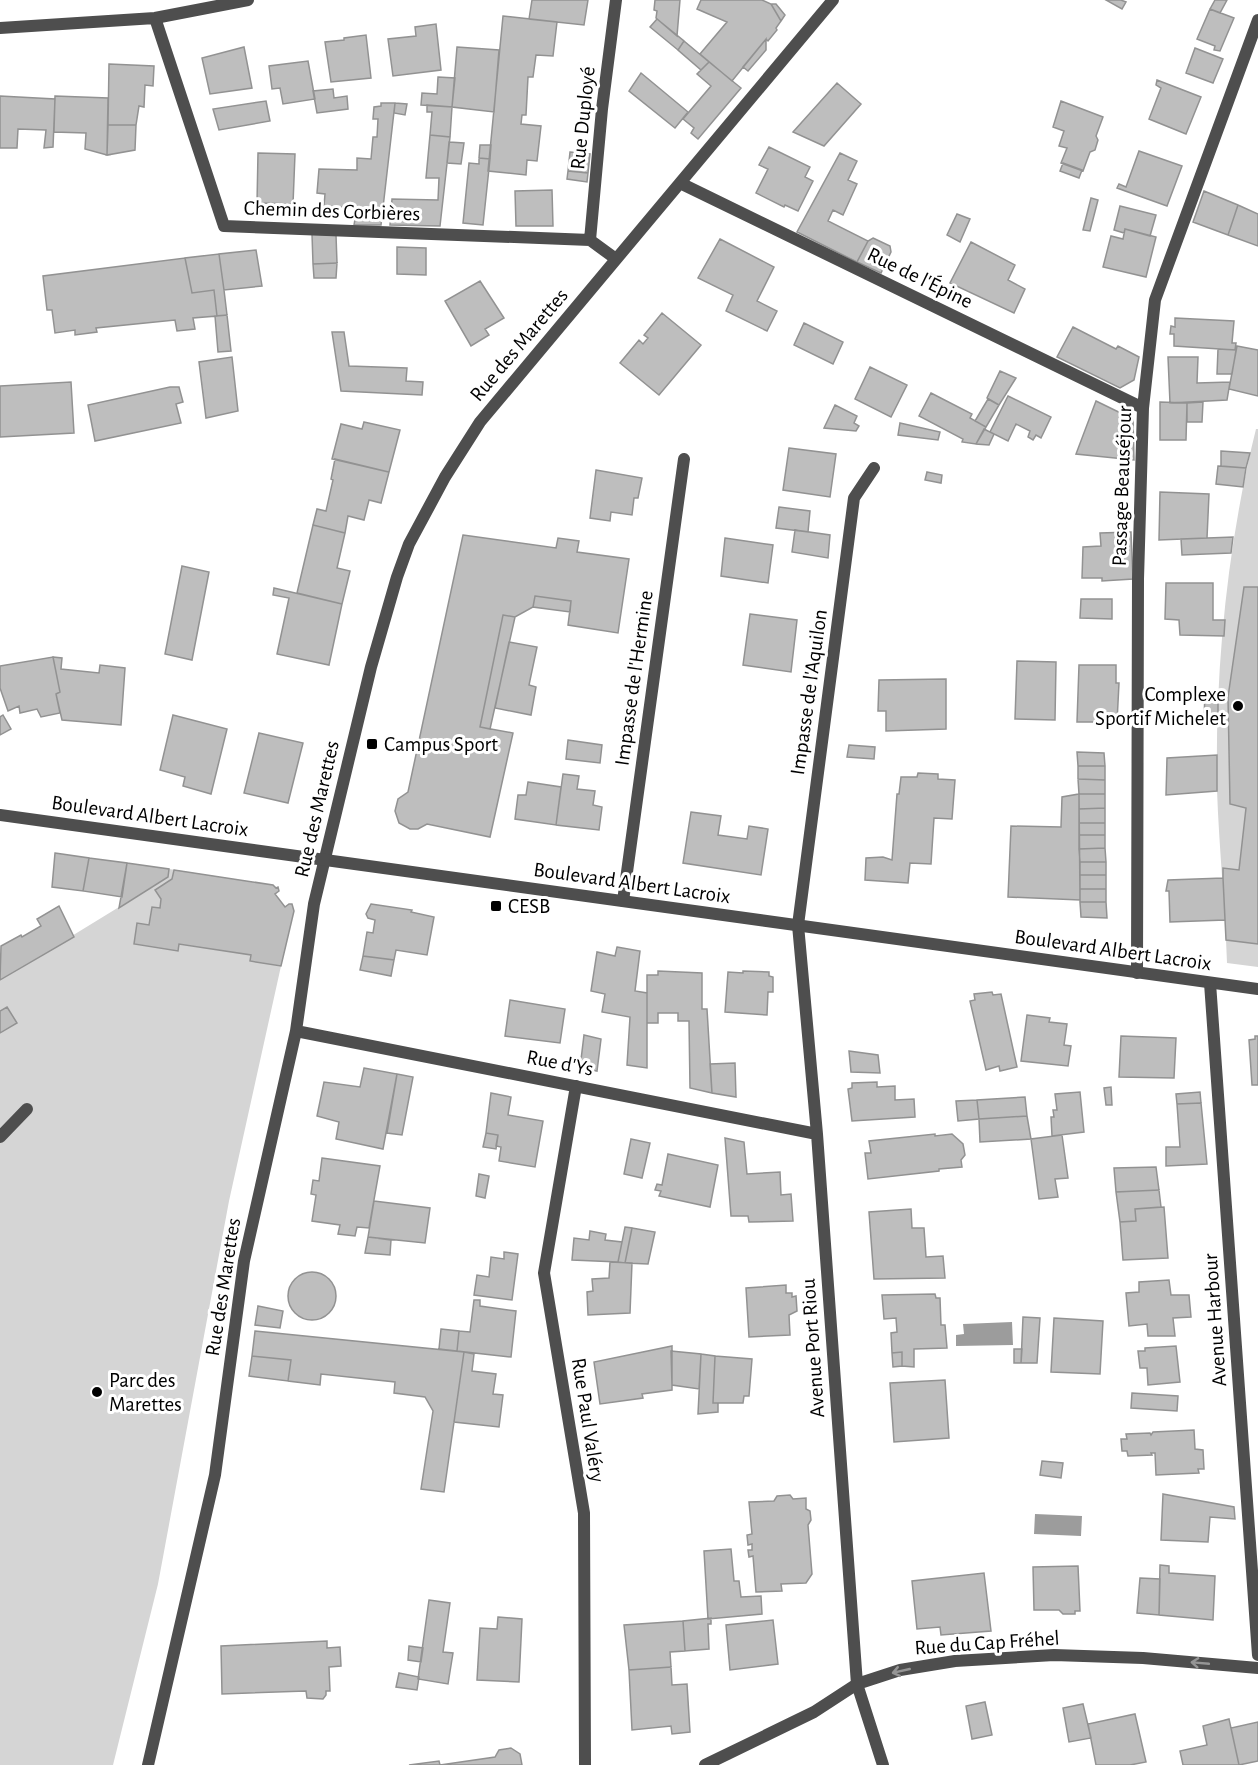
<svg xmlns="http://www.w3.org/2000/svg" width="1258" height="1765" font-family="'Alegreya Sans',sans-serif">
<style>
.green{fill:#d5d5d5}
.water{fill:#9c9c9c}
.building{fill:#bebebe;stroke:#929292;stroke-width:1.5}
.lines{fill:none;stroke-linecap:round;stroke-linejoin:round}
.service{stroke:#4e4e4e;stroke-width:12}
.minor{stroke:#4e4e4e;stroke-width:12}
.tertiary{stroke:#4e4e4e;stroke-width:12}
.oneway{stroke:#959595}
.poi-dot{fill:#000;stroke:#fff;stroke-width:2}
.labels{text-anchor:middle;dominant-baseline:central;stroke-width:6;stroke-linejoin:round;paint-order:stroke}
.street-label{font-size:21px;fill:#000;stroke:#fff}
.poi-label{font-size:21px;fill:#000;stroke:#fff;text-anchor:start}
</style>
<rect width="100%" height="100%" fill="#fff"/>
<path class="green" d="M1256 429H1258V967L1227 963C1225 905 1219 847 1217 790 1215 669 1227 546 1256 429Z
M169 869 273 885 279 890 275 895 285 906 292 904 281 966 229 1201 158 1584 113 1765H0V980L168 877Z"/>
<path class="water" d="M1012 1322 1013 1345 956 1346V1335L964 1334 963 1324Z
M1035 1514 1082 1516 1081 1536 1034 1534Z"/>
<path class="building" d="M532 0H588L584 25 529 19Z
M655 0H680L677 36 656 18 657 11 654 10Z
M701 0H762L771 4 781 21 776 28 777 30 768 41 766 39 732 81 700 54 727 22 697 9Z
M1106 0H1121L1126 2 1122 9Z
M1215 0H1227L1220 13 1210 9Z
M771 4H776L785 15 781 21Z
M1210 9 1234 18 1220 51 1214 50 1215 46 1197 39Z
M503 16 557 22 553 56 536 55 533 77H528L526 115H522L521 124 541 126 537 161 527 160 526 175 488 171Z
M657 19 684 41 678 50 650 27Z
M436 24 441 70 393 76 388 39 416 36 415 27Z
M366 35 371 78 331 82 325 42 344 40V38Z
M766 39V50L748 71 743 67Z
M684 41 709 62 701 70 678 50Z
M244 47 252 88 210 94 202 58Z
M457 47 499 50 494 112 452 107Z
M1195 48 1223 59 1213 83 1186 73Z
M308 61 315 99 283 104 280 88 272 89 269 66Z
M709 62 741 88 698 139 691 133 694 128 683 119 711 86 697 74Z
M109 64 154 66 153 86 145 85 144 107 139 106 136 125H108Z
M641 73 688 112 675 128 629 91Z
M438 77 455 78 452 107 421 105 422 93 437 94Z
M1157 80 1201 97 1186 134 1149 119 1161 88 1156 85Z
M837 83 861 104 824 146 793 132Z
M333 89 334 98 347 96 348 109 317 113 313 91Z
M0 96 55 99 53 147 44 148 46 130 18 129 17 148H0Z
M55 96 108 98 107 155 85 149 86 133 54 132Z
M266 101 270 121 219 130 213 109Z
M1061 101 1103 117 1096 136 1098 140 1095 150 1090 152 1083 171 1061 163 1067 148 1059 146 1064 131 1053 127Z
M381 103H395L381 225H354L357 208 324 206 325 194 317 193 319 169 357 170V158L371 159 373 137H377L378 119H373L374 107 381 106Z
M395 103 407 104 405 115 394 113Z
M427 105 452 107 450 137 430 135 432 112H427Z
M108 125H136L135 150 107 155Z
M430 135 450 137 440 226 390 225 392 199 438 200 439 178H426Z
M449 142 464 143 461 164 447 163Z
M480 145H491L490 159 479 158Z
M769 147 810 167 805 177 813 181 798 211 785 205 784 207 756 193 768 169 759 165Z
M1139 151 1182 166 1167 206 1117 188 1119 184 1126 187Z
M570 152 590 154 588 173 568 171Z
M258 153 295 154 293 204 257 203Z
M840 153 857 161 848 180 857 184 843 215 833 210 828 221 868 241 857 262 797 232Z
M479 158 490 159 483 225 463 223 469 163 479 164Z
M1063 163 1082 170 1079 178 1060 171Z
M568 171 588 173 587 182 567 179Z
M552 190 553 226H516L515 191Z
M1204 191 1238 205 1228 235 1193 222Z
M1091 198 1098 200 1090 231 1083 230Z
M1238 205 1258 214V246L1228 235Z
M1120 206 1156 215 1150 236 1125 229 1124 233 1114 230Z
M957 214 970 219 960 242 947 235Z
M1125 229 1156 237 1146 277 1103 267 1111 236 1123 239Z
M312 234 336 235 337 263 313 264Z
M873 238 890 246 891 252 881 273 857 262 868 241Z
M720 239 774 267 757 301 777 311 767 331 726 311 733 295 698 278Z
M971 242 1015 265 1008 280 1025 289 1014 313 950 283Z
M397 247 426 248V275L397 274Z
M256 250 262 286 224 290 219 254Z
M219 254 224 290 227 315 217 316 214 290 192 293 185 258Z
M185 258 192 293 214 290 217 316 193 318 195 329 177 331 175 320 96 328 97 332 75 335V330L55 333 52 310H47L43 276Z
M337 263 336 278H314L313 264Z
M480 281 504 318 485 329 489 335 471 346 445 301Z
M662 313 701 345 659 395 620 363 639 340 643 344 648 338 644 335Z
M227 315 231 351 218 352 215 316Z
M1175 318 1234 321 1232 343H1236L1235 350 1174 346V334H1170L1171 326 1175 327Z
M804 323 843 342 833 364 794 345Z
M1073 327 1116 349 1118 346 1139 357 1134 380 1120 388 1057 357Z
M332 332H344L349 366 407 368 406 381 423 382 422 395 341 391Z
M1237 346 1258 350V396L1229 389Z
M1218 349 1236 350 1232 374H1217Z
M232 357 238 411 206 418 199 362Z
M1168 357H1198L1197 383 1230 382 1227 400 1170 403Z
M870 367 907 385 891 417 855 399Z
M1000 371 1016 378 999 405 987 398Z
M71 382 74 433 0 437V386Z
M170 387H179L183 402 176 404 181 423 95 441 88 405Z
M931 393 972 414 970 418 986 427 976 444 962 442 963 439 919 416Z
M1008 396 1051 417 1041 438 1036 435 1033 440 1028 437 1030 431 1016 424 1008 441 990 432Z
M988 399 999 405 986 427 975 421Z
M1096 401 1133 419 1134 460 1076 454Z
M1160 402 1187 403 1186 440H1160Z
M1203 402 1202 422H1187V403Z
M835 405 857 416 854 423 859 426 856 431 824 428Z
M364 422 400 430 389 472 332 459 341 424 362 429Z
M900 423 940 432 938 440 898 435Z
M984 429 994 434 989 445 976 444Z
M789 448 836 454 830 497 783 490Z
M1221 451 1250 453 1246 468 1221 466Z
M335 459 389 472 381 503 369 500 364 520 348 516 345 533 313 525 317 509 326 511 333 480 331 479Z
M1218 466 1246 468 1243 487 1216 484Z
M596 470 642 478 638 498H634L632 515 611 512 610 521 590 518Z
M927 472 942 475 941 483 925 480Z
M1160 492 1209 494 1207 538 1159 540Z
M779 507 810 511 808 532 776 528Z
M313 525 345 533 337 568 350 571 342 604 297 593Z
M795 530 830 535 828 558 792 552Z
M1131 532 1133 579 1102 581V578H1082L1083 547 1101 546 1100 533Z
M463 535 556 548 558 538 579 541 577 552 629 559 618 633 568 625 571 601 535 596 533 607 515 617 503 615 480 727 513 733 490 837 427 824 418 829H410L399 823 395 811 398 799 408 792Z
M1233 537 1231 553 1182 555 1181 539Z
M725 538 773 545 768 583 721 576Z
M182 566 209 572 192 660 165 654Z
M1166 583H1213V620H1225L1224 636 1180 635 1179 620 1165 619Z
M1244 587H1258V944L1226 940 1223 878V868L1239 870 1246 808 1230 804 1228 697Z
M274 588 342 604 329 665 277 654 289 598 273 595Z
M535 596 571 601 570 612 533 607Z
M1081 599H1112V619L1080 618Z
M750 614 797 620 791 672 743 665Z
M503 615 515 617 490 729 480 727Z
M509 642 537 647 529 685 536 687 531 715 495 708Z
M53 657 62 658 61 669 99 673 100 665 125 668 121 725 62 720 56 694 60 692Z
M53 657 60 692 56 694 60 713 41 717 37 709 20 713 19 706 8 711 0 688V666Z
M1017 661 1056 662 1055 720 1015 719Z
M1079 665H1116V683H1119L1117 722H1077Z
M946 679V729L886 731V711H878L879 680Z
M1205 692H1218V720H1204Z
M3 715 11 729 0 735V717Z
M173 715 227 729 211 794 183 786 185 777 160 770Z
M259 733 303 743 288 803 244 793Z
M568 740 602 745 600 763 566 759Z
M849 745 875 747 874 759 847 757Z
M1077 752 1104 753 1105 766H1078Z
M1217 755V791L1166 795 1167 758Z
M1078 766H1105V780L1078 779Z
M918 773 938 774V779L955 780 952 819 934 818 931 864 910 863 908 883 865 880 866 858 883 857 892 860 897 794H899L901 777H917Z
M563 774 579 776 577 789 595 791 593 805 602 807 599 830 556 825Z
M1078 779 1105 780V794H1079Z
M528 782 561 787 556 825 515 819 518 795H526Z
M1079 794 1080 900 1008 897 1011 826 1061 827 1062 797Z
M1079 794H1105V808L1079 809Z
M1105 808V823H1079V809Z
M691 812 721 816 718 835 747 839 749 826 768 829 761 875 683 863Z
M1079 823H1105V835H1079Z
M1079 835H1105V848L1079 849Z
M1105 848 1106 862H1080L1079 849Z
M55 853 89 858 83 891 52 887Z
M89 858 127 863 122 897 83 891Z
M1080 862H1106V875H1080Z
M127 863 169 869 168 877 119 908Z
M174 870 273 885 276 888 278 887 279 891 275 894 285 907 289 904H292L294 911 281 966 250 961 251 955 179 944 178 951 134 944 137 923 149 925 152 907 160 908 161 899 155 890 172 879Z
M1080 875H1106V889H1080Z
M1223 878 1225 920 1170 922 1169 891H1166L1168 880Z
M1080 889H1106V902H1080Z
M1080 902H1106L1107 918 1081 917Z
M371 904 412 910 411 912 434 917 427 955 396 950 394 960 363 956 367 932 373 933 375 920 368 918 366 914Z
M59 906 74 937 0 980 1 946 21 935 22 937 41 926 37 919Z
M617 947 640 951 635 991 647 993V1068L627 1065 630 1017 602 1012 605 994 591 991 597 952 615 956Z
M363 956 394 960 391 976 360 970Z
M658 971 702 973V1009H707L712 1093 690 1088 689 1021H678V1013H658V1023H647V975H658Z
M743 971 769 972V976L773 977V992H768L767 1015 725 1012 728 972 743 973Z
M992 992 993 995 1001 994 1017 1067 1000 1071 999 1066 986 1070 970 1001 975 1000 974 994Z
M510 1000 565 1009 560 1043 505 1036Z
M7 1007 17 1023 0 1033V1011Z
M1027 1015 1050 1018 1049 1022 1067 1024 1064 1045 1071 1046 1068 1066 1021 1061Z
M584 1035 601 1039 597 1071 580 1068Z
M1121 1036 1176 1038 1174 1078 1119 1077Z
M1255 1036H1258V1085H1252L1249 1040 1255 1039Z
M849 1051 878 1055 880 1073 851 1072Z
M735 1063 736 1097 712 1093 710 1064Z
M364 1068 397 1074 383 1149 336 1139 339 1122 317 1116 324 1082 360 1087Z
M397 1074 413 1077 402 1135 387 1133Z
M877 1082V1087L895 1086V1100L914 1099 915 1117 852 1121 848 1089 852 1088V1083Z
M1111 1087 1112 1105H1106L1104 1088Z
M1080 1092 1084 1132 1052 1136 1051 1117H1054L1053 1110H1057L1055 1094Z
M1200 1092 1201 1103 1177 1104 1176 1094Z
M491 1093 511 1097 508 1115 543 1121 535 1167 499 1161 501 1147 496 1146 498 1135 486 1133Z
M1025 1097 1027 1116 979 1119 977 1100Z
M977 1100 979 1119 958 1121 956 1101Z
M1201 1103 1207 1164 1166 1166V1147H1180L1177 1104Z
M1027 1116 1031 1139 980 1142 979 1119Z
M486 1133 498 1135 496 1149 483 1147Z
M935 1134V1136L952 1134 963 1144 965 1155 961 1160 962 1167 939 1169V1171L868 1179 865 1153H871L869 1141Z
M1062 1135 1068 1178 1055 1179 1058 1197 1039 1199 1031 1139Z
M725 1138 744 1142 747 1174 780 1172 781 1195 791 1194 793 1221 749 1222 748 1216H731Z
M631 1139 650 1143 642 1178 624 1174Z
M668 1154 718 1165 710 1207 659 1196 661 1191 655 1190 657 1184 662 1185Z
M322 1158 380 1166 369 1228 357 1227 355 1236 338 1234 340 1225 312 1221 316 1195 311 1194 313 1180 319 1181Z
M1156 1167 1159 1190 1116 1192 1114 1168Z
M479 1174 489 1176 485 1198 476 1196Z
M1159 1190 1161 1207 1135 1209 1136 1221 1120 1222 1116 1192Z
M374 1201 430 1208 425 1243 368 1237Z
M1164 1207 1168 1258 1123 1260 1120 1222 1136 1221 1135 1209Z
M911 1209 912 1228H924L926 1257 943 1256 945 1278 874 1279 869 1212Z
M625 1227 632 1228 625 1263 618 1262Z
M632 1228 655 1232 648 1264 625 1263Z
M590 1231 606 1234 605 1240 622 1242 618 1262 572 1260 574 1238 589 1240Z
M368 1237 391 1240 390 1255 365 1253Z
M504 1252 518 1254 512 1300 474 1295 477 1275 489 1277 491 1257 504 1259Z
M610 1262 632 1263 630 1313 588 1315 587 1292 593 1291 592 1279 609 1278Z
M288 1296a24 24 0 1 1 48 0a24 24 0 1 1-48 0Z
M1169 1280 1171 1295H1189L1191 1317 1173 1318 1175 1336H1148L1147 1324 1129 1326 1126 1293 1139 1292V1282Z
M786 1285V1293H792V1297L796 1296 797 1311 789 1315 790 1335 749 1337 746 1288Z
M935 1294 936 1298H940L941 1325H945L947 1348 914 1349V1367L902 1366V1352L892 1353 891 1333 897 1332 896 1318 884 1319 882 1295Z
M474 1300H480V1306L516 1311 511 1357 457 1351 459 1331 470 1332Z
M258 1306 283 1311 280 1328 255 1325Z
M1023 1317 1040 1318 1037 1363H1021Z
M1054 1318 1103 1321 1100 1374 1051 1372Z
M441 1329 459 1331 457 1351 439 1349Z
M255 1331 464 1352 444 1492 421 1489 433 1411 425 1397 394 1393 395 1382 321 1374 320 1385 288 1381 291 1360 252 1356Z
M672 1346V1390L642 1394 643 1398 600 1404 594 1362Z
M1176 1346 1180 1382 1148 1385 1147 1368H1140L1138 1351H1145V1348Z
M1014 1349H1022L1021 1363H1014Z
M671 1351 701 1354 699 1389 672 1385Z
M464 1352 474 1354 472 1371 496 1374 493 1394 503 1395 499 1427 454 1422Z
M902 1352V1366L893 1367 892 1353Z
M701 1354 715 1356 713 1403H718V1412L698 1414Z
M252 1356 291 1360 288 1381 249 1376Z
M715 1356 752 1359 749 1396H744L743 1403H713Z
M945 1380 949 1438 894 1442 890 1383Z
M1132 1393 1178 1396 1177 1411 1131 1408Z
M1194 1430 1195 1449 1203 1450 1204 1469H1198L1199 1473 1156 1475 1155 1453H1151L1152 1455 1128 1456 1127 1451H1122L1121 1439H1127L1126 1434 1150 1433 1151 1435 1153 1432Z
M1042 1461 1063 1463 1061 1478 1040 1475Z
M1163 1494 1234 1507 1235 1519 1210 1517 1208 1542 1161 1540Z
M790 1495 793 1499 806 1498V1509L810 1511 811 1520 808 1525 812 1574 806 1583 781 1584 782 1591 756 1592 753 1556 749 1557 748 1550H752V1544L748 1545 747 1535 752 1534 749 1502 774 1501 777 1496Z
M731 1549 734 1581H739L741 1597 761 1596 762 1614 708 1619 704 1551Z
M1160 1565 1169 1566V1573L1215 1576 1213 1620 1159 1615Z
M1078 1566 1080 1611H1075V1614H1063L1059 1610H1034L1033 1567Z
M984 1573 991 1631 941 1635 940 1627 917 1629 912 1581Z
M1140 1578 1160 1579 1159 1615 1137 1613Z
M429 1600 450 1603 443 1652 453 1653 448 1684 418 1679Z
M498 1617 522 1619 519 1682 477 1680 480 1628 497 1629Z
M711 1618V1624H708L709 1649 685 1651 683 1621Z
M773 1620 778 1664 730 1670 726 1625Z
M683 1621 685 1651 670 1652 671 1667 629 1670 624 1625Z
M327 1641V1648L340 1647 341 1666 329 1667 330 1691H326V1695L323 1699 307 1698 306 1691 222 1694 221 1646Z
M409 1646 423 1648 421 1662 408 1660Z
M671 1667 672 1685 687 1684 690 1732 672 1734 671 1726 632 1730 629 1670Z
M399 1673 419 1677 417 1690 396 1687Z
M985 1702 992 1735 972 1739 966 1706Z
M1083 1704 1091 1738 1069 1742 1063 1708Z
M1135 1714 1146 1762 1130 1765H1096L1088 1724Z
M1229 1719 1239 1765H1183L1180 1751 1207 1745 1203 1726Z
M1258 1722V1761L1239 1765 1231 1728Z
M511 1748 520 1754 522 1765H409L439 1761 440 1765 495 1757 499 1750Z"/>
<g class="lines">
<path class="service" d="M0 1137 27 1109"/>
<path class="minor" d="M155 18 224 226 590 240 616 259
M0 28 155 18 248 0
M680 183 1143 408
M590 240 602 109 616 0
M874 468 854 498 798 925 817 1134 857 1684 883 1765
M623 901 684 459
M1137 973 1138 579 1143 408 1155 300 1258 20
M1210 983 1258 1655
M296 1031 817 1134
M576 1086 544 1273 584 1513 585 1765
M148 1765 215 1475 244 1261 296 1031 314 904 371 667 397 577 409 544 445 477 480 422 833 0
M705 1765 814 1712 857 1684 900 1670 955 1661 1054 1655 1143 1658 1258 1668"/>
<path class="tertiary" d="M0 815 1258 989"/>
</g>
<defs><path id="oneway-shaft" d="M-6 0H5M1.5-3L5.5 0L1.5 3" fill="none" stroke-width="1.6" stroke-linecap="round" stroke-linejoin="round" transform="scale(1.5)"/></defs>
<g class="oneway">
<use href="#oneway-shaft" transform="translate(1200 1663) rotate(-175)"/>
<use href="#oneway-shaft" transform="translate(901 1671) rotate(167)"/>
</g>
<g class="poi-dot">
<circle cx="1238" cy="706" r="6"/>
<rect x="366" y="738" width="12" height="12" rx="3"/>
<rect x="490" y="900" width="12" height="12" rx="3"/>
<circle cx="97" cy="1392" r="6"/>
</g>
<g class="labels">
<g class="street-label">
<text transform="translate(583 118) rotate(-84)">Rue Duployé</text>
<text transform="translate(332 211) rotate(2)">Chemin des Corbières</text>
<text transform="translate(920 278) rotate(26)">Rue de l'Épine</text>
<text transform="translate(519 345) rotate(-50)">Rue des Marettes</text>
<text transform="translate(1122 486) rotate(-88)">Passage Beauséjour</text>
<text transform="translate(634 678) rotate(-82)">Impasse de l'Hermine</text>
<text transform="translate(809 692) rotate(-82)">Impasse de l'Aquilon</text>
<text transform="translate(317 809) rotate(-77)">Rue des Marettes</text>
<text transform="translate(150 816) rotate(8)">Boulevard Albert Lacroix</text>
<text transform="translate(632 883) rotate(8)">Boulevard Albert Lacroix</text>
<text transform="translate(1113 950) rotate(8)">Boulevard Albert Lacroix</text>
<text transform="translate(560 1063) rotate(11)">Rue d'Ys</text>
<text transform="translate(223 1287) rotate(-81)">Rue des Marettes</text>
<text transform="translate(1215 1320) rotate(-94)">Avenue Harbour</text>
<text transform="translate(813 1348) rotate(-94)">Avenue Port Riou</text>
<text transform="translate(588 1420) rotate(81)">Rue Paul Valéry</text>
<text transform="translate(987 1643) rotate(-4)">Rue du Cap Fréhel</text>
</g>
<g class="poi-label">
<text x="1226" y="694" text-anchor="end">Complexe<tspan x="1226" dy="24">Sportif Michelet</tspan></text>
<text x="384" y="744">Campus Sport</text>
<text x="508" y="906">CESB</text>
<text x="109" y="1380">Parc des<tspan x="109" dy="24">Marettes</tspan></text>
</g>
</g>
</svg>
